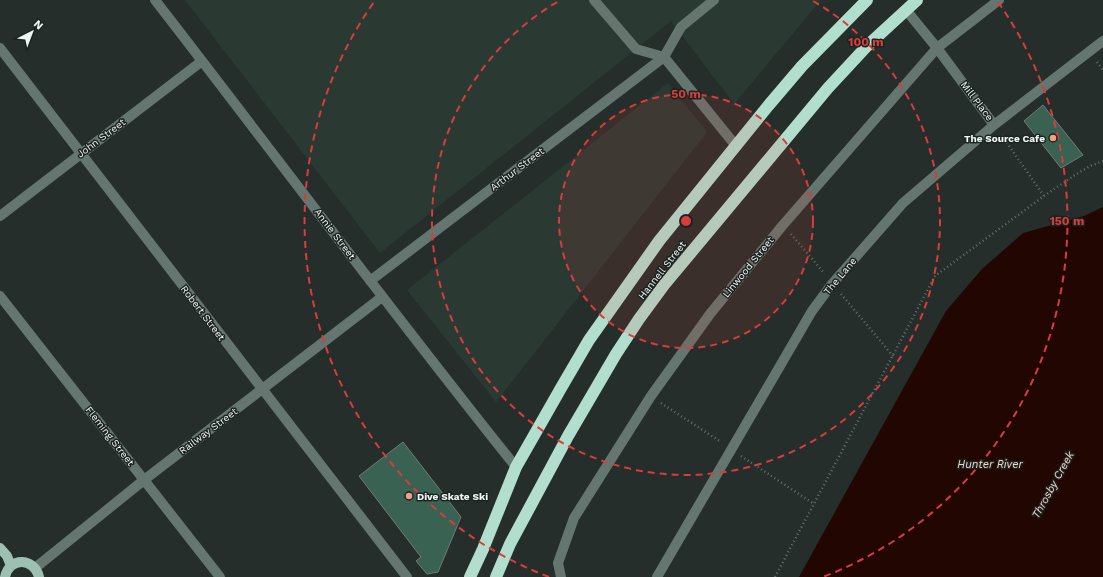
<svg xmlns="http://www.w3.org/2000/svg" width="1103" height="577" font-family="'Work Sans',sans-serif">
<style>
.built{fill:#2a3a33}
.water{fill:#220601}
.building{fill:#396253;stroke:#717b77}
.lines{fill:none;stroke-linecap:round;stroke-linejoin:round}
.path{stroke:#676f6b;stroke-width:2.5;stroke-dasharray:1 3;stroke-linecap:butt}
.minor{stroke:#64766f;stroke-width:10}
.major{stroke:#9cc1b2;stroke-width:10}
.highway{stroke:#b2decd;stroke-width:12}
.ring{fill:none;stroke:#d83c3c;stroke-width:2;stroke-dasharray:7 5}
.poi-dot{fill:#f39f86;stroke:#1c2421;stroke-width:1.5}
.labels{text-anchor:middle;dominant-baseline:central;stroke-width:3;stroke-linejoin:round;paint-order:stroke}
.street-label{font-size:10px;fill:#eff5f2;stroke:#1c2421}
.poi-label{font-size:10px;font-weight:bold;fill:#eff5f2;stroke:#1c2421;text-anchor:end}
.water-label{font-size:11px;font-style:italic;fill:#fdd3c7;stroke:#1c2421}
.centre{fill:#d83c3c;stroke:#1c2421;stroke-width:2}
.ring-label{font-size:12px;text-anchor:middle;font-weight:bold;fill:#d83c3c;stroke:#1c2421;stroke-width:3;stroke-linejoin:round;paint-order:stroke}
</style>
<rect width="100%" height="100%" fill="#252e2a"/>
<path class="built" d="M185 0H821L734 104 671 21 380 253Z
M668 83 707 132 496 402 407 290Z"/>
<path class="water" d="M1103 207V577H799L946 311 982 269 1023 233 1084 216Z"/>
<path class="building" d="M1043 105 1083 155 1061 168 1024 121Z
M403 442 461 517 438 572 427 574 416 561 421 557 359 476Z"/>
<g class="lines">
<path class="path" d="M1097 62 1103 70
M1002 136 1044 196
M791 234 824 273
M841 294 893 356
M661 403 721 442
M741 456 814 504
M775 577 935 276 1044 196 1075 175 1090 166 1103 161"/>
<path class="minor" d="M155 0C276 156 393 314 516 467
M594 0 636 49 664 57
M906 10 937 48 994 125
M0 48 407 577
M664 57 736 146
M0 216 202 61
M370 281 664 57 681 27 714 0
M0 296 220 577
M35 568 144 480 382 297
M561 577 558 563 574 518 651 396 710 314 783 225 937 48 999 0
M657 577 812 311 832 284 903 203 994 125 1103 41"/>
<path class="major" d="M0 548 7 556 11 566
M5 577C9 557 34 557 39 577"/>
<path class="highway" d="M470 577 483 549 516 467 561 388 589 340 659 241 768 106 802 66 867 0
M496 577 510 544 568 436 616 354 639 319 664 285 828 88 867 46 917 0"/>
</g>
<circle cx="686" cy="221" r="127" fill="#d83c3c" fill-opacity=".12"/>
<g class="ring">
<circle cx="686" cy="221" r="127"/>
<path d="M813 1A254 254 0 1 1 559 1"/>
<path d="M549 577A381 381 0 0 1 374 2M998 2A381 381 0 0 1 823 577"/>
</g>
<g class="poi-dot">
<circle cx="1053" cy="138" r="4"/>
<circle cx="409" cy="496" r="4"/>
</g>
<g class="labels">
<g class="street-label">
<text transform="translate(977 101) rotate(53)">Mill Place</text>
<text transform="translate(101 138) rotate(-37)">John Street</text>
<text transform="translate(517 169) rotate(-37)">Arthur Street</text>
<text transform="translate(335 234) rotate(53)">Annie Street</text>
<text transform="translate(748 267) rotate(-51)">Linwood Street</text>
<text transform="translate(662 270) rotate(-52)">Hannell Street</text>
<text transform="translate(840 276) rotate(-50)">The Lane</text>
<text transform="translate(203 313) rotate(53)">Robert Street</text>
<text transform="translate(208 431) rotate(-37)">Railway Street</text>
<text transform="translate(110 436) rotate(52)">Fleming Street</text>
</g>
<g class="poi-label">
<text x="1045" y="138">The Source Cafe</text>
<text x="417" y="496" text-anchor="start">Dive Skate Ski</text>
</g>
<g class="water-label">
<text x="990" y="464">Hunter River</text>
<text transform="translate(1053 485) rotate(-61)">Throsby Creek</text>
</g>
</g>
<circle cx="686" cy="221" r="6" class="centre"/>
<g class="ring-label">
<text x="866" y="46">100 m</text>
<text x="686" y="98">50 m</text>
<text x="1067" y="225">150 m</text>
</g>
<g transform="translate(32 32) rotate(42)" stroke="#1c2421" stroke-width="3" paint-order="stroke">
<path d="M0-3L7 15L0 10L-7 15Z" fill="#eff5f2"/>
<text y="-6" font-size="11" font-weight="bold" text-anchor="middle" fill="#eff5f2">N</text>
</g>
</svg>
